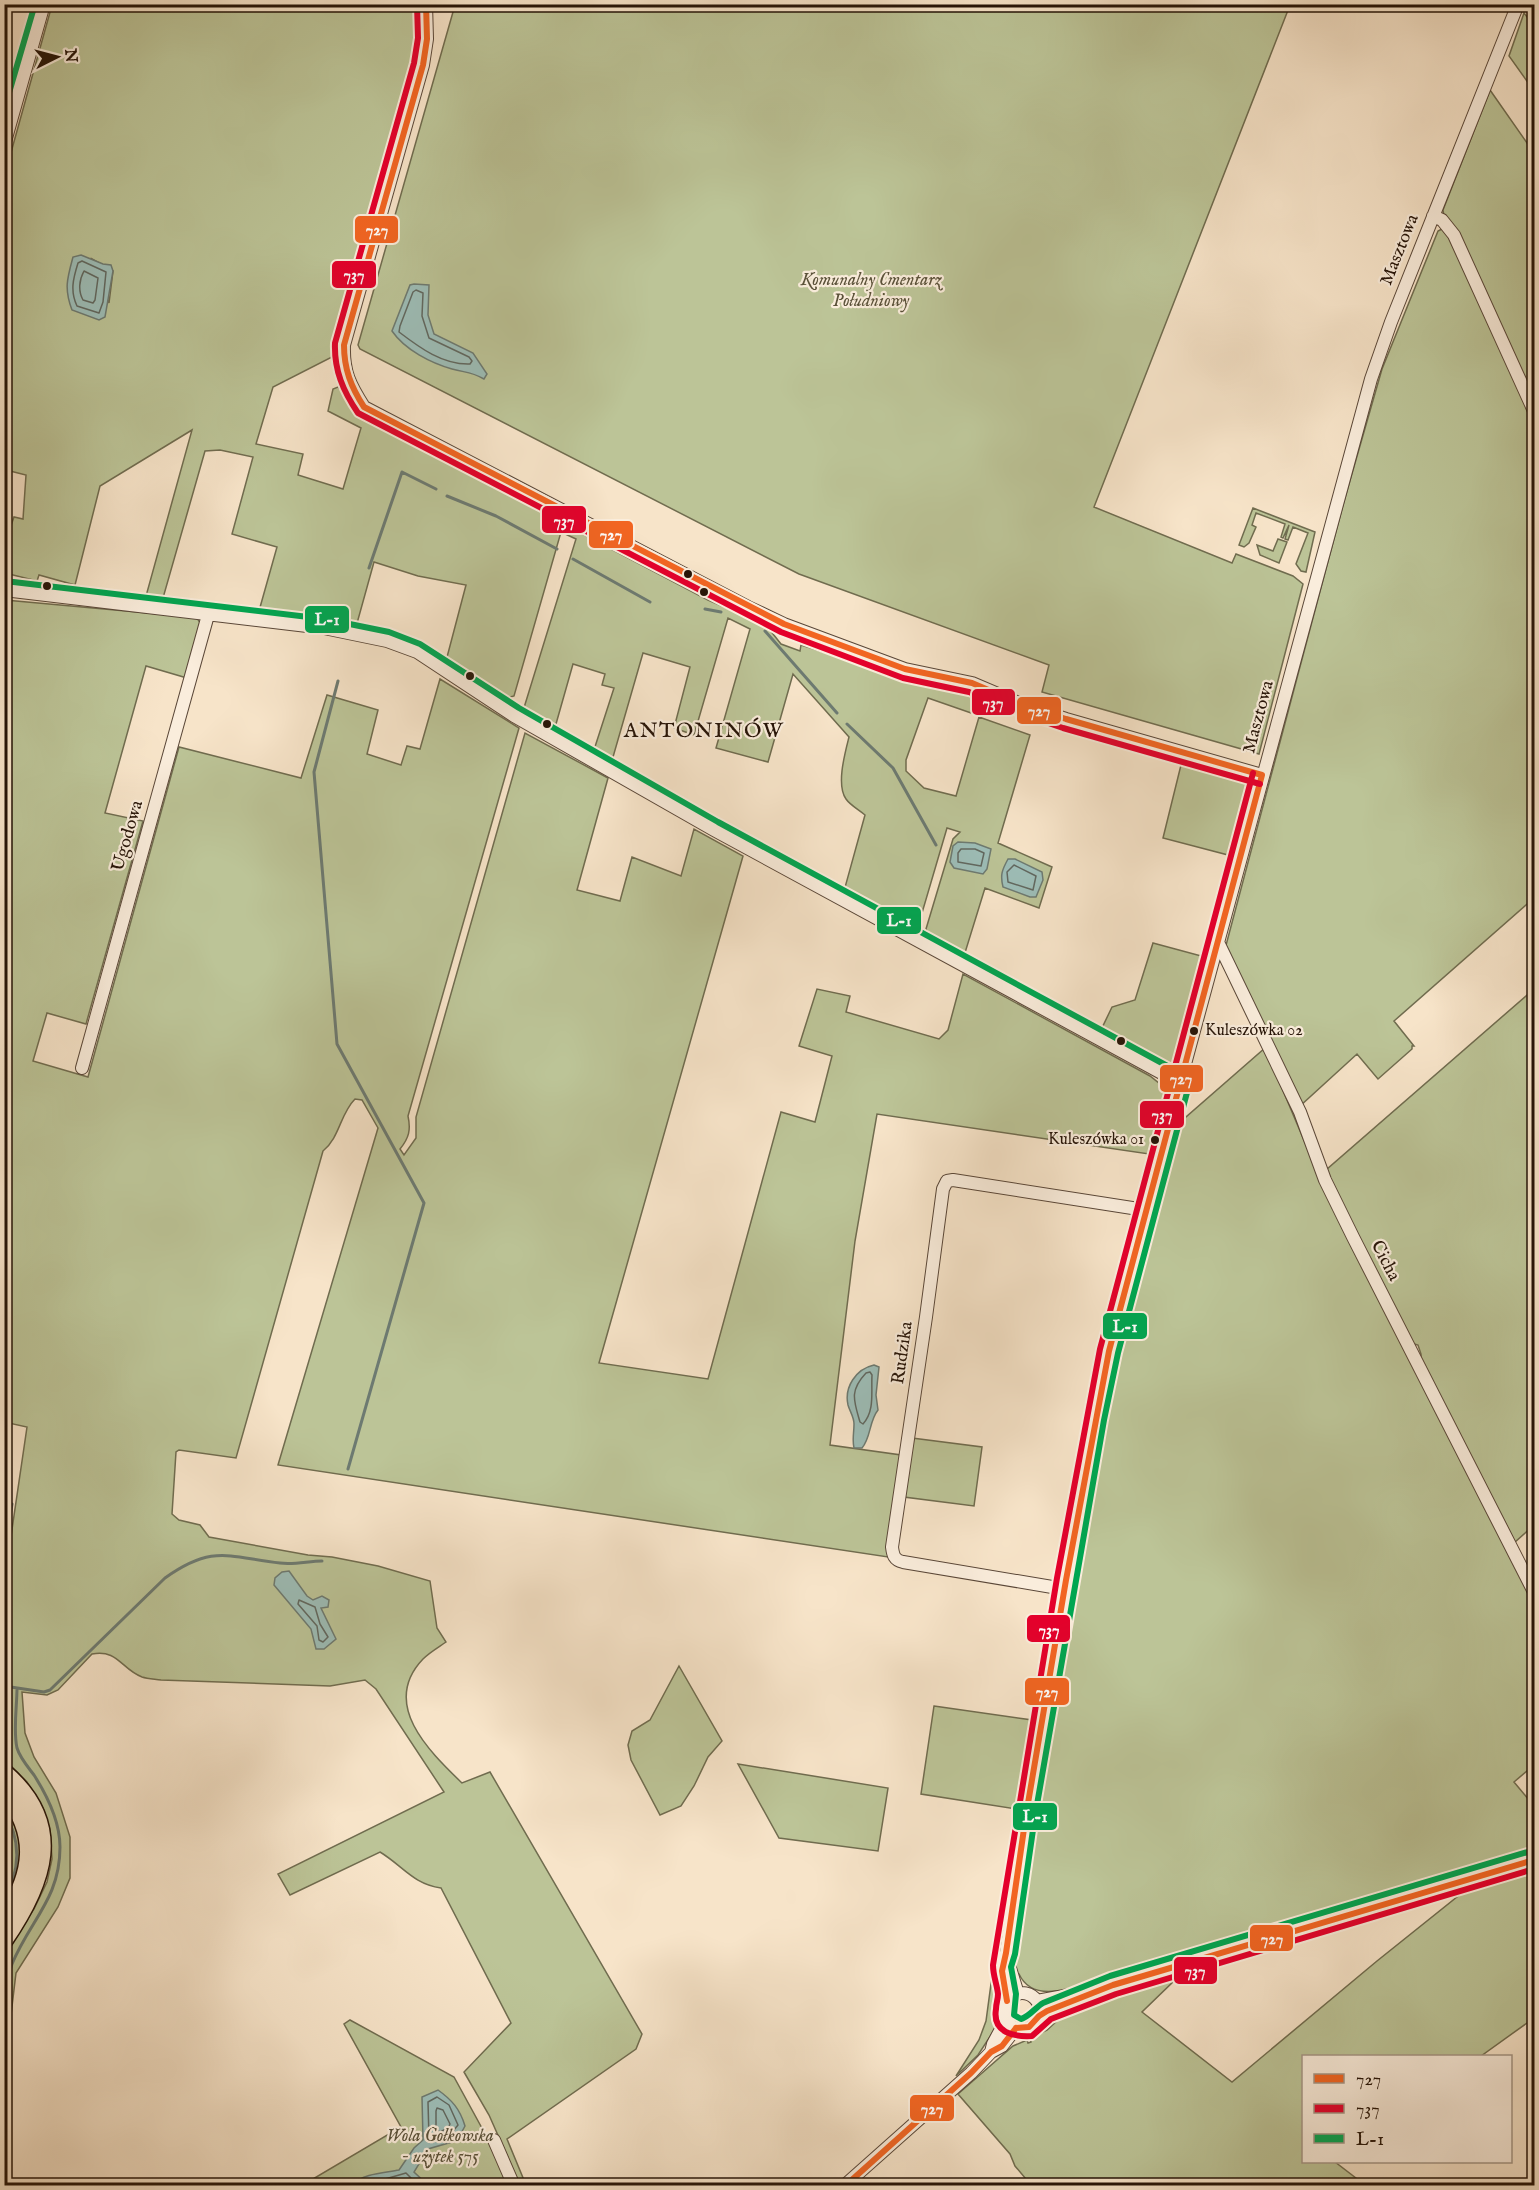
<svg xmlns="http://www.w3.org/2000/svg" width="1539" height="2190" font-family="'IM FELL English',serif">
<style>
.green{fill:#bcc497;stroke:#706c4f;stroke-width:1.5;fill-rule:evenodd}
.water{fill:#9dbeb8;stroke:#6d7a71;stroke-width:1.5}
.lines{fill:none;stroke-linecap:round;stroke-linejoin:round}
.shore{stroke:#616860;stroke-width:1.5}
.stream{stroke:#6d7a71;stroke-width:3}
.minor-casing{stroke:#5a4738;stroke-width:14}
.highway-casing{stroke:#251307;stroke-width:19}
.minor{stroke:#faeddc;stroke-width:12}
.highway{stroke:#f7e4c9;stroke-width:16}
.bus-1-casing{stroke:#faeddc;stroke-width:10}
.bus-2-casing{stroke:#faeddc;stroke-width:10}
.bus-3-casing{stroke:#faeddc;stroke-width:10}
.bus-1{stroke:#f26522;stroke-width:6}
.bus-2{stroke:#e4002b;stroke-width:6}
.bus-3{stroke:#00a651;stroke-width:6}
.bus-dot{fill:#251307;stroke:#faeddc;stroke-width:2}
.labels{text-anchor:middle;dominant-baseline:central;stroke-width:4.5;stroke-linejoin:round;paint-order:stroke}
.bus-label{font-size:16px;fill:#251307;stroke:#faeddc;text-anchor:start}
.street-label{font-size:18px;fill:#251307;stroke:#faeddc}
.park-label{font-size:18px;font-style:italic;fill:#5a5139;stroke:#faeddc}
.quarter-label{font-size:21px;letter-spacing:1.5px;fill:#251307;stroke:#faeddc}
.line-badge{stroke:#faeddc;stroke-width:2}
.badge-label{font-size:16px;text-anchor:middle;font-weight:bold;fill:#fff}
</style>
<rect width="100%" height="100%" fill="#f7e4c9"/>
<filter id="stains"><feTurbulence type="fractalNoise" baseFrequency=".00333" numOctaves="4"/><feColorMatrix values="0 0 0 0 .2 0 0 0 0 .09 0 0 0 0 .02 0 0 0 .5 -.17"/></filter>
<radialGradient id="worn" r=".72"><stop offset=".6" stop-color="#630" stop-opacity="0"/><stop offset="1" stop-color="#630" stop-opacity=".3"/></radialGradient>
<path class="green" d="M459 4 1290 5 1094 507 1232 563 1236 554 1293 576 1303 584 1259 754 1042 692 1049 665 799 574 360 349 358 345 455 5 457 7Z
M52 5H421L424 29 332 357 273 387 256 444 303 454 298 475 343 489 361 428 328 411 333 389 338 387C349 393 354 406 363 415L580 528 579 532 708 600 766 625 781 644 800 651 801 645 923 683 927 681 979 695 974 714 928 698 906 760V771L924 788 956 796 979 717 1030 735 998 843 1052 867 1039 908 985 888 964 956 930 938 926 929 953 839 960 832 947 828 917 930 844 891 865 815C859 810 850 805 846 799 836 785 845 753 849 737L793 674 768 762 716 748 750 629 728 618 694 735 674 728 690 667 643 653 611 764 593 753 614 688 602 685 605 674 573 664 554 731 523 711 576 539 561 532 514 696 503 699 446 661 466 585 418 576 374 562 356 627 259 611 277 547 232 534 253 457 220 450 205 451 163 598 146 596 192 430 100 486 75 585 39 575 37 581 5 573V535L8 534 14 517 23 519 26 475 6 470 5 475V174ZM92 259 113 271 109 303Z
M1524 13 1534 26V91L1509 56Z
M1490 90 1534 153V401L1444 216 1443 210Z
M1442 229 1451 238 1534 423V898L1394 1021 1414 1046H1412V1049L1378 1079 1357 1054 1300 1106 1225 949 1343 505 1382 369 1438 231Z
M1253 508 1315 532 1306 572 1301 571 1296 564 1308 533 1293 527 1288 540 1285 539 1289 525 1283 538 1281 537 1285 524 1256 513 1252 525 1256 527 1249 543 1244 547 1239 545Z
M1278 539 1287 542 1279 563 1260 555 1257 545 1273 551Z
M5 600 192 617 197 618 201 624 187 678 146 666 105 813 143 821 86 1024 47 1013 33 1061 88 1077 179 747 301 778 327 695 378 710 367 754 401 765 407 746 420 749 440 679 519 728 408 1116C411 1130 409 1138 400 1149L404 1155 416 1138V1117L525 733 608 778 577 890 620 901 632 857 681 876 694 829 743 856 599 1363 708 1379 781 1112 815 1122 832 1056 799 1046 817 989 850 996 846 1012 939 1039 948 1030 963 974 1150 1076 1160 1084 1165 1098 1149 1154 877 1114 855 1241 830 1445 901 1455 888 1557 278 1465 378 1128 362 1100 355 1099C340 1114 340 1137 323 1151L236 1458 179 1450 176 1452 172 1514 179 1520 200 1525 209 1537 308 1555 332 1557 378 1566 430 1581 437 1628 446 1642C439 1647 430 1652 423 1659 380 1704 429 1751 462 1783L490 1772 642 2034 636 2049 507 2139 526 2185H520L489 2115 464 2072 511 2023 441 1888C413 1884 403 1866 380 1852L290 1895 278 1874 444 1792 376 1689 365 1680 330 1686 161 1680C155 1679 148 1679 142 1677 121 1669 118 1649 92 1654L58 1690 47 1695 22 1692 25 1733 34 1757 56 1793 70 1837V1878L58 1907 16 1973 5 2065V1954L34 1909 47 1882 52 1859 50 1830 43 1808 27 1782 4 1759 5 1577 27 1427 4 1422Z
M1181 765 1251 785 1232 856 1163 838Z
M1153 943 1205 957 1173 1069 1101 1030 1112 1007 1135 1000Z
M1534 989V1525L1515 1542 1421 1360V1354L1418 1345 1411 1343 1326 1170Z
M1265 1048 1322 1183 1534 1601V1765L1514 1782 1534 1806V1851L1504 1859 1497 1864 1117 1975 1093 1984 1056 1993V1991C1040 1993 1026 1989 1019 1974H1016C1010 1947 1016 1921 1021 1894H1023L1092 1462 1104 1403 1178 1124Z
M912 1438 982 1447 974 1506 904 1497Z
M679 1666 722 1741 708 1757 694 1786 681 1806 660 1815 631 1760 628 1745 632 1731 650 1720Z
M934 1706 1032 1720 1016 1809 921 1794Z
M738 1764 888 1788 878 1851 779 1838Z
M5 1798 8 1802 25 1857 5 1910Z
M1534 1868V2018L1481 2056H1304V2162H1335L1365 2185H1031L1015 2166 1010 2154 958 2094 1013 2046 1027 2040 1028 2043 1031 2042 1030 2038 1047 2030 1059 2019 1118 1994 1177 1975 1178 1977 1142 2012 1232 2082 1377 1961 1472 1885Z
M1006 1872H1010L995 1967 999 1999 997 2026 978 2055 956 2076 979 2040 986 2021Z
M350 2020 454 2077 489 2141 508 2186H301L401 2127 344 2024Z"/>
<path class="water" d="M81 255 103 264 111 265 113 271 105 317 99 320 72 310C64 289 67 279 73 257Z
M414 284 429 285 428 315 434 334 473 353 487 374 484 379C470 371 466 373 452 369 431 363 405 350 392 331L410 285Z
M958 842 975 843 991 849 987 869 983 874 954 868 950 862 953 846Z
M1008 859H1015L1042 872 1043 880 1036 897H1030L1003 887C1000 875 1002 870 1008 859Z
M874 1365 879 1367 876 1395 878 1410C869 1421 871 1438 862 1448H854C852 1440 854 1433 854 1424 854 1417 850 1412 848 1405 844 1387 856 1369 874 1365Z
M289 1571 307 1596 313 1600 322 1596 329 1600 328 1607 321 1608 336 1639 324 1649H316L311 1629 274 1585 275 1578 282 1572Z
M438 2090C452 2100 460 2109 465 2126L459 2137 452 2142 428 2149 414 2172 428 2185H352C364 2173 384 2173 399 2170L414 2148 423 2140 422 2097Z"/>
<g class="lines">
<path class="shore" d="M82 261 106 272 103 302 99 313 77 306C70 291 73 279 78 263Z
M84 271 98 278 95 300 93 303 83 300C78 291 79 280 84 271Z
M416 290 423 293 422 316 429 338 469 357 472 361 470 364C443 365 420 348 399 332L400 326 413 292Z
M961 849H975L984 853 981 866 958 862V853Z
M1014 865 1036 876 1033 890 1008 882 1007 872Z
M866 1373 870 1372 872 1375C871 1392 875 1411 863 1424L860 1422C854 1401 849 1391 866 1373Z
M299 1600 315 1607 320 1624 328 1637 323 1642 319 1640 317 1626 298 1604Z
M437 2097 449 2105 458 2125 449 2136 432 2142 429 2139 428 2102Z
M437 2108 443 2110 450 2124 448 2128 440 2132 436 2129V2111Z
M361 2186 406 2173 419 2186"/>
<path class="stream" d="M447 496 496 516 557 549
M573 559 650 602
M369 568 402 472 436 489
M705 609 721 612
M765 631 837 713
M338 681 314 772 337 1044 424 1203 348 1469
M847 724 893 768 936 845
M4 1552 12 1504
M4 1686 44 1692 50 1690 165 1578C213 1544 228 1557 280 1563 294 1565 309 1561 322 1561
M4 1813C22 1839 20 1873 4 1899
M4 2005C6 1991 7 1978 12 1964 30 1920 60 1899 60 1847 60 1821 48 1797 34 1775 28 1767 20 1758 17 1748 13 1731 17 1706 17 1688"/>
<defs>
<path id="minor" d="M426 4 427 39 423 65 344 345C343 372 350 385 364 407L748 607 784 624 905 669 972 683 1026 706 1066 719 1262 775
M4 145 44 4
M1433 216 1442 220 1454 235 1534 411
M4 590 324 628 387 641 417 652 514 716 714 830 1180 1083
M1217 940 1300 1112 1325 1180 1353 1237 1534 1592
M82 1068 208 615
M1064 1589 903 1562C894 1560 893 1555 892 1547L926 1317 943 1189 947 1181 953 1180 1145 1210
M1006 1955 1018 1994
M1004 2011a18 18 0 1 1 36 0a18 18 0 1 1-36 0Z
M1007 2001C1004 1985 998 1968 1006 1953L1026 1815 1095 1418 1109 1351 1163 1145 1371 379 1391 322 1518 4
M1037 2001 1075 1994 1081 1996
M1039 2016 1076 2001 1082 1996 1113 1985 1534 1860
M991 2052 993 2044 1006 2020
M494 2140 514 2186
M844 2186 971 2073 991 2052 1002 2046 1016 2028"/>
<path id="highway" d="M4 1772C66 1825 44 1883 4 1941
M4 1792C39 1834 33 1874 4 1918"/>
</defs>
<use href="#minor" class="minor-casing"/>
<use href="#highway" class="highway-casing"/>
<use href="#minor" class="minor"/>
<use href="#highway" class="highway"/>
<defs>
<path id="bus-1" d="M426 4 427 39 423 65 344 345C344 369 351 387 364 407L784 624 905 669 972 683 1026 706 1066 719 1262 775
M1007 2001 1002 1971 1006 1953 1026 1815 1066 1580 1109 1351 1262 775
M1016 2028 1029 2027 1039 2016 1047 2011 1113 1985 1534 1860
M845 2186 971 2073 991 2052 1002 2046 1016 2028"/>
<path id="bus-2" d="M417 4 418 38 414 63 335 343C334 370 343 391 358 413L781 632 903 678 969 692 1022 714 1063 728 1260 784
M1253 773 1100 1349 1057 1578 993 1965C993 1976 997 1984 998 1994 998 2000 996 2003 996 2009 992 2033 1014 2037 1032 2036L1051 2019 1116 1994 1534 1869"/>
<path id="bus-3" d="M4 110 35 4
M5 581 325 619 389 632 420 644 519 708 718 822 1184 1075
M1189 1085 1118 1353 1104 1420 1035 1816 1015 1954 1011 1967 1016 1994 1014 2015 1021 2019C1029 2017 1036 2007 1043 2003L1110 1976 1531 1851"/>
</defs>
<use href="#bus-1" class="bus-1-casing"/>
<use href="#bus-2" class="bus-2-casing"/>
<use href="#bus-3" class="bus-3-casing"/>
<use href="#bus-1" class="bus-1"/>
<use href="#bus-2" class="bus-2"/>
<use href="#bus-3" class="bus-3"/>
</g>
<g class="bus-dot">
<circle cx="688" cy="574" r="5"/>
<circle cx="47" cy="586" r="5"/>
<circle cx="704" cy="592" r="5"/>
<circle cx="470" cy="676" r="5"/>
<circle cx="547" cy="724" r="5"/>
<circle cx="1194" cy="1031" r="5"/>
<circle cx="1121" cy="1041" r="5"/>
<circle cx="1155" cy="1140" r="5"/>
</g>
<g class="labels">
<g class="bus-label">
<text x="1205" y="1031">Kuleszówka 02</text>
<text x="1144" y="1140" text-anchor="end">Kuleszówka 01</text>
</g>
<g class="street-label">
<text transform="translate(1400 250) rotate(-68)">Masztowa</text>
<text transform="translate(1259 717) rotate(-75)">Masztowa</text>
<text transform="translate(128 836) rotate(-74)">Ugodowa</text>
<text transform="translate(1385 1261) rotate(63)">Cicha</text>
<text transform="translate(903 1353) rotate(-82)">Rudzika</text>
</g>
<g class="park-label">
<text x="871" y="280">Komunalny Cmentarz<tspan x="871" dy="21">Południowy</tspan></text>
<text x="440" y="2136">Wola Gołkowska<tspan x="440" dy="21">- użytek 575</tspan></text>
</g>
<g class="quarter-label">
<text x="704" y="731">ANTONINÓW</text>
</g>
</g>
<g class="line-badge">
<rect x="354" y="215" width="45" height="29" rx="6" fill="#f26522"/>
<rect x="331" y="260" width="46" height="29" rx="6" fill="#e4002b"/>
<rect x="541" y="505" width="46" height="29" rx="6" fill="#e4002b"/>
<rect x="588" y="520" width="46" height="29" rx="6" fill="#f26522"/>
<rect x="304" y="605" width="46" height="29" rx="6" fill="#00a651"/>
<rect x="971" y="688" width="45" height="28" rx="6" fill="#e4002b"/>
<rect x="1016" y="696" width="46" height="29" rx="6" fill="#f26522"/>
<rect x="876" y="906" width="46" height="29" rx="6" fill="#00a651"/>
<rect x="1159" y="1064" width="45" height="29" rx="6" fill="#f26522"/>
<rect x="1139" y="1100" width="46" height="29" rx="6" fill="#e4002b"/>
<rect x="1102" y="1312" width="46" height="28" rx="6" fill="#00a651"/>
<rect x="1026" y="1614" width="45" height="29" rx="6" fill="#e4002b"/>
<rect x="1024" y="1677" width="46" height="29" rx="6" fill="#f26522"/>
<rect x="1012" y="1802" width="46" height="29" rx="6" fill="#00a651"/>
<rect x="1249" y="1924" width="45" height="28" rx="6" fill="#f26522"/>
<rect x="1173" y="1956" width="45" height="29" rx="6" fill="#e4002b"/>
<rect x="909" y="2094" width="46" height="28" rx="6" fill="#f26522"/>
</g>
<g class="badge-label">
<text x="377" y="235">727</text>
<text x="354" y="280">737</text>
<text x="564" y="526">737</text>
<text x="611" y="540">727</text>
<text x="327" y="625">L-1</text>
<text x="993" y="708">737</text>
<text x="1039" y="716">727</text>
<text x="899" y="926">L-1</text>
<text x="1181" y="1084">727</text>
<text x="1162" y="1120">737</text>
<text x="1125" y="1332">L-1</text>
<text x="1049" y="1635">737</text>
<text x="1047" y="1697">727</text>
<text x="1035" y="1822">L-1</text>
<text x="1272" y="1944">727</text>
<text x="1195" y="1976">737</text>
<text x="932" y="2114">727</text>
</g>
<rect width="1539" height="2190" fill="none" stroke="#f7e4c9" stroke-width="24"/>
<rect x="6" y="6" width="1527" height="2178" fill="none" stroke="#251307" stroke-width="3"/>
<rect x="12" y="12" width="1515" height="2166" fill="none" stroke="#251307" stroke-width="1.5"/>
<rect x="1302" y="2055" width="210" height="108" fill="#faeddc" stroke="#a59687" stroke-width="1.5"/>
<rect x="1314" y="2074" width="30" height="9" fill="#f26522" stroke="#a59687" stroke-width="1.5"/>
<text x="1356" y="2085" font-size="18" fill="#251307">727</text>
<rect x="1314" y="2104" width="30" height="9" fill="#e4002b" stroke="#a59687" stroke-width="1.5"/>
<text x="1356" y="2115" font-size="18" fill="#251307">737</text>
<rect x="1314" y="2134" width="30" height="9" fill="#00a651" stroke="#a59687" stroke-width="1.5"/>
<text x="1356" y="2145" font-size="18" fill="#251307">L-1</text>
<g transform="translate(57 57) rotate(84)" stroke="#faeddc" stroke-width="4.5" paint-order="stroke">
<path d="M0-4.5L10 22L0 15L-10 22Z" fill="#251307"/>
<text y="-9" font-size="16" font-weight="bold" text-anchor="middle" fill="#251307">N</text>
</g>
<rect width="100%" height="100%" filter="url(#stains)"/>
<rect width="100%" height="100%" fill="url(#worn)"/>
</svg>
